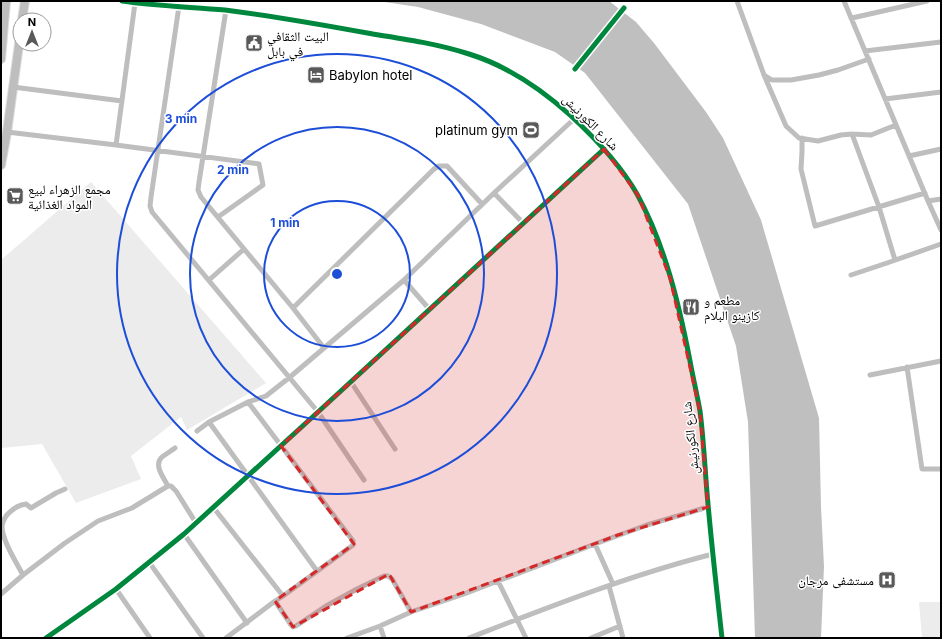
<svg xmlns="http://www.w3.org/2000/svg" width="942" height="639" font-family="Inter,'Noto Naskh Arabic',sans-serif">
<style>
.green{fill:#ececec}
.water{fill:#bfbfbf}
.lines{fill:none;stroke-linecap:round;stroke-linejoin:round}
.trunk-casing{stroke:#dbdbdb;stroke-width:10}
.minor{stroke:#bebebe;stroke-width:5}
.tertiary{stroke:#bebebe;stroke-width:6}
.trunk{stroke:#bebebe;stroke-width:8}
.cycleway-casing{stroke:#fff;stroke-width:8}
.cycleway{stroke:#00873e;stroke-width:5}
.marked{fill:#d62828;fill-opacity:0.2;stroke:#d62828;stroke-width:3;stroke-dasharray:8 5;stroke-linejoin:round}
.ring{fill:none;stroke:#1d4ed8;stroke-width:2}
.labels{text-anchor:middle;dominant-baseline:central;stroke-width:3;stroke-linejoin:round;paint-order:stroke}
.poi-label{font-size:13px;fill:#000;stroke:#fff;text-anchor:start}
.street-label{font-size:13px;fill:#000;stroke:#fff}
.centre{fill:#1d4ed8;stroke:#fff;stroke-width:2}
.ring-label{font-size:12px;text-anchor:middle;font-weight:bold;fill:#1d4ed8;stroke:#fff;stroke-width:3;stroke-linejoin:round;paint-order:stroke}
</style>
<rect width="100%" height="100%" fill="#fff"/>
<path class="green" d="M91 182 266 383 187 430 181 417 131 456 141 479 76 503 42 444 2 448 1 447V260Z
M919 602H941V638H922Z"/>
<path class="water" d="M378 1H609L636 22 654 43 706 112 723 138 761 220 819 418 821 507 824 566 821 638H755L748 422 736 346 688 204 585 73 555 52 481 24 418 7Z"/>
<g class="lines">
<defs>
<path id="trunk" d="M22 20 25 1
M1 59 6 1
M1 165 7 132 20 37"/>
</defs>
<use href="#trunk" class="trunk-casing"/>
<path class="minor" d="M737 1 764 75 786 126 799 138 818 141 841 135 852 134
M844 1 928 201 941 230
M179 6 151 197 150 206 152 212 318 412 364 480
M226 10 199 182 198 190 201 197 293 308 324 348
M852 18 927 1
M865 51 941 42
M764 75 772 80H791L819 75 838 70 869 59
M13 87 122 101
M885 99 941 92
M7 132 116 145 259 164 263 185 218 217
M802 138V152L801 169 815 226 925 193
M116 145 135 3
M909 156 941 149
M494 193 524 224
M928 201 941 199
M895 260 879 207 852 134 871 135 896 125
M851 275 887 263 941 244
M209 280 244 249
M404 280 430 310
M293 308 434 169 439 166H447L482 204
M907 367 922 469H941
M870 375 941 361
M351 382 395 449
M209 422 317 571
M197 431 209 422 248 402 266 396 290 377 404 280 494 193 574 119
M168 486C164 478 153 465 162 457 166 454 171 451 175 448
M213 507 283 596
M184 534 247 623
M595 544 613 584
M149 562 203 638
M23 575C16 562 2 540 2 526 3 521 6 515 10 512 15 507 19 505 26 504L31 508 56 493 65 489
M498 581 526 638
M609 586 623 638
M116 589 150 638
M1 594 23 575 65 543 98 521 132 508 168 486H171L176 491 196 523
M275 601 291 625 293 627 296 626 326 606 357 589 384 576H388L392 579 411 612
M380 626 384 638
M46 638 116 589 184 534 318 412 604 149
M226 638 275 601 283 596 353 545V541L350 537 248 402
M347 638 380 626 411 612 464 594 595 544 647 525 708 507
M469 638C549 607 630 575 713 554
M591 638 620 626"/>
<path class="tertiary" d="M122 1C156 6 191 7 225 10 274 16 324 25 373 34 405 39 438 44 469 54 508 66 540 88 570 115 595 138 620 164 637 194 665 245 679 304 690 361 693 378 697 394 700 411 704 442 705 473 708 504 712 549 717 593 722 638"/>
<use href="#trunk" class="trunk"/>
<defs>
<path id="cycleway" d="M122 1C156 6 191 7 225 10 274 16 324 25 373 34 405 39 438 44 469 54 508 66 540 88 570 115 595 138 620 164 637 194 665 245 679 304 690 361 693 378 697 394 700 411 704 442 705 473 708 504 712 549 717 593 722 638
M575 69 624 8
M46 638 116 589 184 534 318 412 604 149"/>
</defs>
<use href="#cycleway" class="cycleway-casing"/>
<use href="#cycleway" class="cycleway"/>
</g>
<path class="marked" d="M604 149 638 195 670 278 700 412 708 507 618 535 411 612 389 574 293 627 275 601 354 544 281 446Z"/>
<g class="ring">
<circle cx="337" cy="274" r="73"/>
<circle cx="337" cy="274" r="147"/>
<circle cx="337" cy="274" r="220"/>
</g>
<defs>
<symbol id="civic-square" viewBox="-11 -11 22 22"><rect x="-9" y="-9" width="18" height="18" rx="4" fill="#595959" stroke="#fff"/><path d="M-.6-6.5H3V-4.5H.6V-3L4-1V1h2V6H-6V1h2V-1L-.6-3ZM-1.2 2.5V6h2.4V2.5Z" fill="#fff"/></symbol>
<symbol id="hotel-square" viewBox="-11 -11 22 22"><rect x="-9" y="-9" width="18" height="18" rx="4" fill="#595959" stroke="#fff"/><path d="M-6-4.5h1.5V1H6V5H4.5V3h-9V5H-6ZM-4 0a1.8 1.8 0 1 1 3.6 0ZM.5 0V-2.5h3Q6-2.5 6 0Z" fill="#fff"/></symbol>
<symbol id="stadium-square" viewBox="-11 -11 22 22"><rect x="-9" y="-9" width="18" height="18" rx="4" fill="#595959" stroke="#fff"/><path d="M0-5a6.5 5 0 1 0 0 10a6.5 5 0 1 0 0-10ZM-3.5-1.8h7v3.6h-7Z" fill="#fff"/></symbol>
<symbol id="supermarket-square" viewBox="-11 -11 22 22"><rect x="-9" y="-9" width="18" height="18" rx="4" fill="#595959" stroke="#fff"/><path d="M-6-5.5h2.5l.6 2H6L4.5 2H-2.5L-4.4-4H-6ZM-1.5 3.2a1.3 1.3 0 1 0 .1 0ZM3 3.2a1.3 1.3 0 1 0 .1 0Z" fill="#fff"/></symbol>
<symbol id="restaurant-square" viewBox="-11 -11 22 22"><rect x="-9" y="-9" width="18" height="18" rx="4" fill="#595959" stroke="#fff"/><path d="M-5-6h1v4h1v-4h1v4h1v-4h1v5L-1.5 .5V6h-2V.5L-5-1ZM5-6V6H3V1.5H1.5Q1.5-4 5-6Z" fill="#fff"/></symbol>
<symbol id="hospital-square" viewBox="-11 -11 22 22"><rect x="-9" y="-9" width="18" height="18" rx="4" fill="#595959" stroke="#fff"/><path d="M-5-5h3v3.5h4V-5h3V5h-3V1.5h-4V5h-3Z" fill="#fff"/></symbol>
</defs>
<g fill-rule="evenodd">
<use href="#civic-square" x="244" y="33" width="20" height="20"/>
<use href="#hotel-square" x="306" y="65" width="20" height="20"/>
<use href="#stadium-square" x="521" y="120" width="20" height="20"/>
<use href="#supermarket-square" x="5" y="186" width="20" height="20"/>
<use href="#restaurant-square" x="681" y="297" width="20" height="20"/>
<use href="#hospital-square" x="877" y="570" width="20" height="20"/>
</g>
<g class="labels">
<g class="poi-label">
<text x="267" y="36">البيت الثقافي<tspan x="267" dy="15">في بابل</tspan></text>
<text x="329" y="75">Babylon hotel</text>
<text x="518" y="130" text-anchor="end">platinum gym</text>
<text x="28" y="189">مجمع الزهراء لبيع<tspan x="28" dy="15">المواد الغذائية</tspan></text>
<text x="704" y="300">مطعم و<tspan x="704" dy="15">كازينو البلام</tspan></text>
<text x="874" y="580" text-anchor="end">مستشفى مرجان</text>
</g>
<g class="street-label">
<text transform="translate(591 122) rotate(45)">شارع الكورنيش</text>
<text transform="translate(690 438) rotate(-96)">شارع الكورنيش</text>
</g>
</g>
<circle cx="337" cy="274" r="6" class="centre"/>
<g class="ring-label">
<text x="181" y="123">3 min</text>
<text x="233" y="174">2 min</text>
<text x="285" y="227">1 min</text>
</g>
<rect width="942" height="639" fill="none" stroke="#000000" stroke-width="4"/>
<g transform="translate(32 32)"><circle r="19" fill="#ffffff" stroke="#999999"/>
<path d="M0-3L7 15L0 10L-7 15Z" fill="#595959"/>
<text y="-6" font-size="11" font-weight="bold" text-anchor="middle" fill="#000000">N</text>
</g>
</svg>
